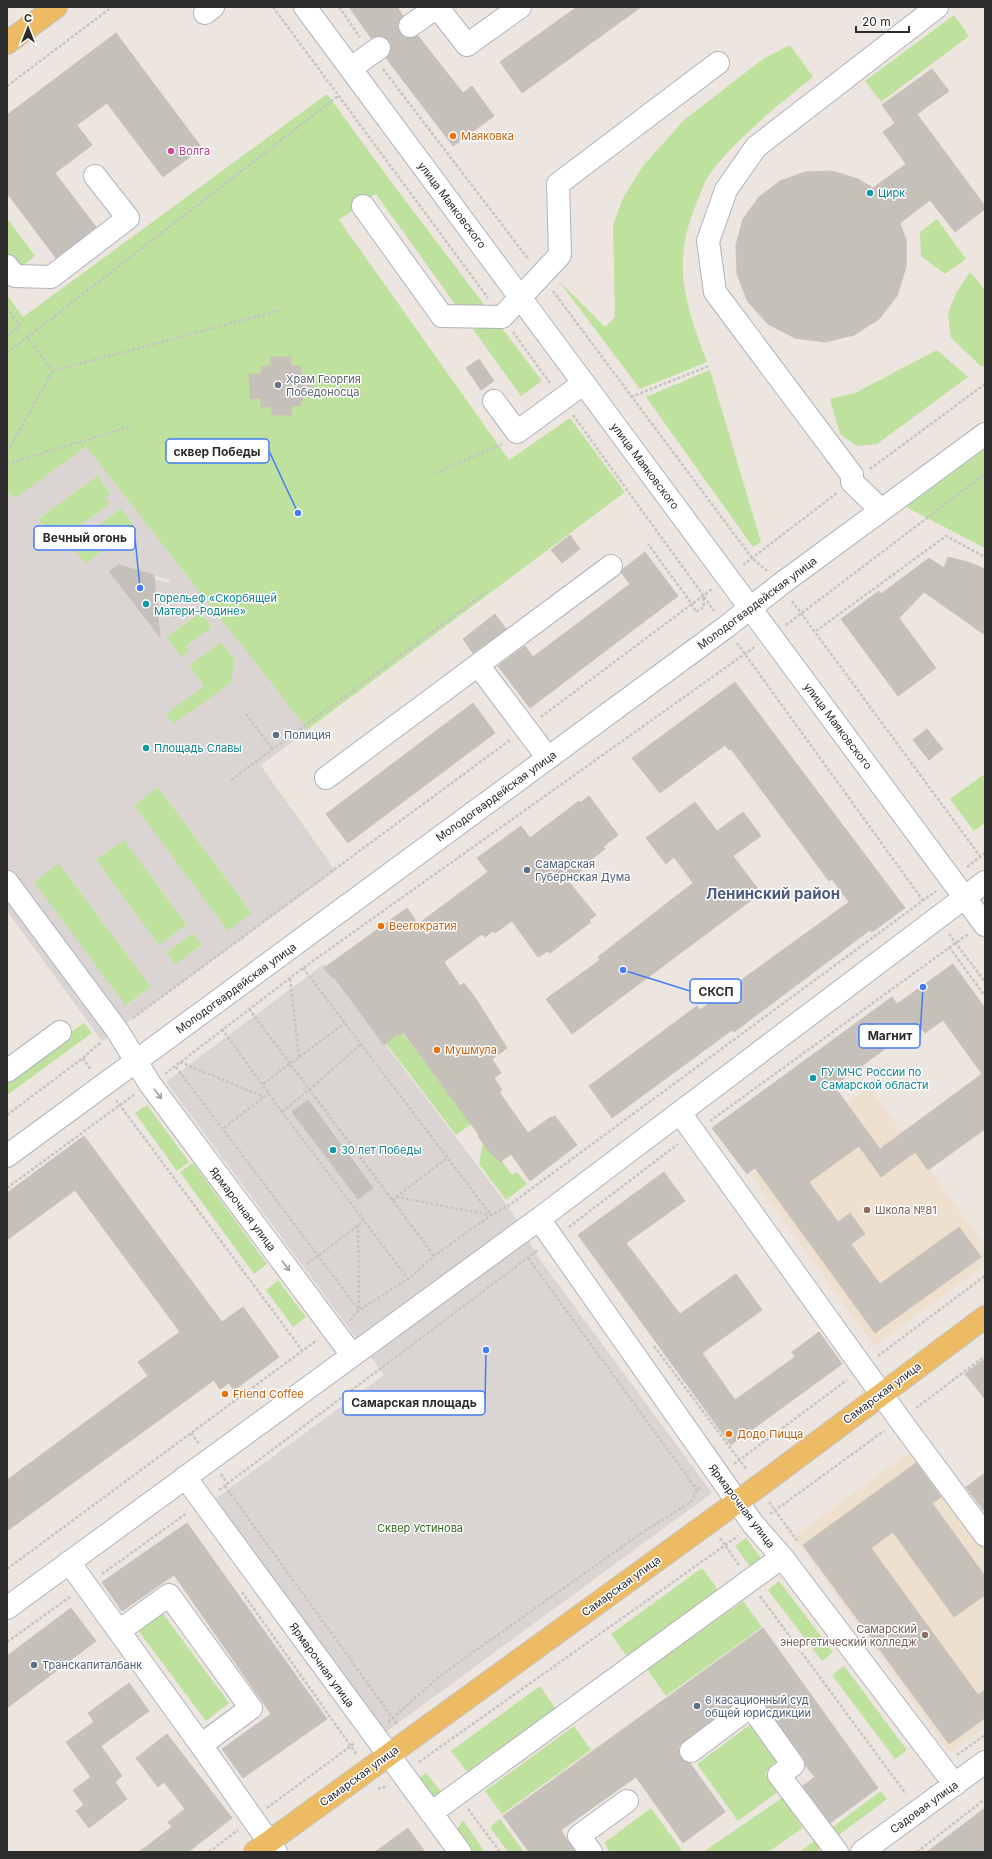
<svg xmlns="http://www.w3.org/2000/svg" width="992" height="1859" font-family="Inter,sans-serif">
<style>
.education{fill:#eee0cf}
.green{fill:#bee29d}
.plaza{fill:#dad5d2;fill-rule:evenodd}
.building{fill:#c6c0ba;stroke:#c9c1b8;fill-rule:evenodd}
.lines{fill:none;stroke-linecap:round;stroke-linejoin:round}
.minor-tunnel{stroke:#c6c0bb;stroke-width:22;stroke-dasharray:22 11;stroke-linecap:butt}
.minor-casing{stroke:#afb3bc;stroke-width:24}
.major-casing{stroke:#c4c4c4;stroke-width:24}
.path{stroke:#c4c4c4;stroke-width:2.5;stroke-dasharray:3 2;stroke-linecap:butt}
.minor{stroke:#fff;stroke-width:22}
.major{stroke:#edbb64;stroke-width:22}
.oneway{stroke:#a0a0a0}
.food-dot{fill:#e8710a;stroke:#fff;stroke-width:1.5}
.hotel-dot{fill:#d1479c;stroke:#fff;stroke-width:1.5}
.culture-dot{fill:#0f9aa8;stroke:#fff;stroke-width:1.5}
.worship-dot{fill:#6b7280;stroke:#fff;stroke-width:1.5}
.service-dot{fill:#5c6f8a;stroke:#fff;stroke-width:1.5}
.education-dot{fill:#8d6e63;stroke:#fff;stroke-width:1.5}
.labels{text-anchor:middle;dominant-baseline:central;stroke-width:3;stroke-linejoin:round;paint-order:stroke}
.food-label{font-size:11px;fill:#c56008;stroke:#fff;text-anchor:start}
.hotel-label{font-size:11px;fill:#b23c85;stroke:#fff;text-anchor:start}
.culture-label{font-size:11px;fill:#0d838f;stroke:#fff;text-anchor:start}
.street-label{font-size:11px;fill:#2c2c2c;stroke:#fff}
.worship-label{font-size:11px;fill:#5b616d;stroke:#fff;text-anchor:start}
.service-label{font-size:11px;fill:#4e5e75;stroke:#fff;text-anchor:start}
.education-label{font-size:11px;fill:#785e54;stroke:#fff;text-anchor:start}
.park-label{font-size:11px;fill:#36691d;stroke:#fff}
.district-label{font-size:15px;font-weight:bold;fill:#4d5c7c;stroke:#fff}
.leader{fill:none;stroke:#447cf5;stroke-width:1.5}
.callout-dot{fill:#447cf5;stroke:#fff;stroke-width:1.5}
.callout{fill:#fff;stroke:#447cf5;stroke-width:1.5}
.callout-label{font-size:12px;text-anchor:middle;font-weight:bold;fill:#2c2c2c}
</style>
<rect width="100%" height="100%" fill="#ede5df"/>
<path class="education" d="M869 1087 985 1246V1265L874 1346 750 1174Z
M915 1448 985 1544V1727L950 1753 794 1537Z"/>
<path class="green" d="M954 15 969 36 881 102 865 81Z
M790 45 813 77C779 104 731 143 707 178 704 183 702 189 700 195 687 223 680 252 684 283 687 310 698 337 707 362L640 389 559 281 605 327 615 317 613 225 623 198 643 166 684 120 763 59Z
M327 94 392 183 542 381 521 396 376 194 339 220 509 460 570 418 625 492 260 765 327 859 265 904 227 839 277 691 86 447 16 498 7 493V295L23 317Z
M7 218 35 256 19 269 7 253Z
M937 219 966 259 945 274 921 256 920 232Z
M970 272 985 290V365L982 367 951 338 948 313 956 293Z
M937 350 968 377 877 444 857 446 840 434 830 399 855 393Z
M710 370 761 542 753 547 646 397Z
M985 449V548L906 507Z
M98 475 111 494 110 504 65 537 52 538 38 519Z
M121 508 135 526 85 564 71 546Z
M201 612 212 628 186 646 190 651 181 657 166 637Z
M221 642 235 660 231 683 173 725 165 714 204 686 189 665Z
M983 775 985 777V823L974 831 950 799Z
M158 787 252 913 228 932 133 805Z
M124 839 187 925 159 946 96 860Z
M59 863 151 987 125 1006 33 882Z
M193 933 202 945 175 965 166 953Z
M84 1023 92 1033 7 1095V1078Z
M401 1031 472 1123 456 1135 385 1042Z
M147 1105 189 1162 177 1171 135 1113Z
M484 1137 512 1175 517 1172 527 1184 506 1200 479 1164Z
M193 1163 267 1264 254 1274 180 1172Z
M278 1280 306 1317 293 1327 266 1290Z
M746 1538 766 1565 755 1573 735 1546Z
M702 1568 719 1591 627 1657 611 1634Z
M779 1581 833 1652 822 1661 768 1590Z
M743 1601 762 1627 666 1696 647 1669Z
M161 1611 229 1703 206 1721 137 1629Z
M844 1666 907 1750 895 1759 832 1675Z
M540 1686 555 1708 467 1772 451 1751Z
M751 1724 779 1762 765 1773 779 1791 738 1821 697 1764Z
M574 1726 591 1750 502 1814 485 1791Z
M426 1773 450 1802 437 1806 418 1779Z
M881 1791 887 1799 836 1837 830 1829Z
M782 1798 803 1828 768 1852H703Z
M651 1808 683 1852H610L604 1843Z
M500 1819 524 1852H508L490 1827Z
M463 1820 485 1852H469L455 1833Z
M817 1839 823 1847 816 1852H799Z"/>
<path class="plaza" d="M86 447 308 730 260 766 335 871 102 1041 7 911V493L16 498ZM98 475 111 493 105 498 110 504 65 537 61 531 52 538 38 519ZM121 508 135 527 85 564 72 546ZM119 565 170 580 169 583 154 579 159 626 154 629 110 571ZM200 612 212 627 186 647 189 651 181 657 167 637ZM221 642 235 660 231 683 173 724 166 714 204 686 189 665ZM158 787 252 913 228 931 134 805ZM124 840 187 924 159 945 96 860ZM59 863 151 987 126 1006 34 882ZM193 933 202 945 175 965 166 953Z
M324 964 508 1206 541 1261 712 1493 386 1732 215 1499 384 1375 166 1082Z"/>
<path class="building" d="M349 7H397L403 16 399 20 398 27 400 33 405 37 411 38 418 36 463 93 472 86 494 116 453 146 386 58 390 54 391 47 389 40 385 37 378 36 371 38Z
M577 7H641L522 93 500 62Z
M116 33 202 148 163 177 107 103 77 125 92 145 55 173 96 227 56 258 7 193V115Z
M932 69 949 91 917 114 985 206V209L955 232 930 200 900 223 906 240V267L897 296 879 319 854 335 825 342 795 338 768 324 748 302 737 274 736 245 743 219 759 197 780 181 805 172 832 171 858 179 873 188 906 164 883 132 895 123 882 105Z
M270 357H291V366H300L301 373 308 376 313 382 312 390 301 401V406H291L292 415H272V407H261V398L250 399 249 374H261V367L271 366Z
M479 359 494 381 481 390 466 368Z
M570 535 580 549 562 563 551 550Z
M645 552 678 596 530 708 498 666 525 646 533 657 630 584 621 572 623 569Z
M948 557 968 562 985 569V635L924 592 899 618 936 668 898 696 841 619 879 591 881 594 929 558 944 568Z
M119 565 154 575 160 637 109 571Z
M495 614 506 629 473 653 463 639Z
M735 682 905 908 872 932 870 930 734 1032 732 1030 612 1118 589 1086 697 1006 700 1010 849 902 832 879 829 881 731 749 729 750 725 745 660 793 632 758Z
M473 703 495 733 348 843 326 814Z
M927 729 943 749 929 760 913 740Z
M589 796 618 835 603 847 605 849 587 863 588 865 568 881 596 915 589 920 591 922 550 953 548 951 538 957 512 921 495 933 493 931 485 937 482 934 444 962 460 986 464 983 476 999 507 1048 492 1059 501 1073 494 1078 502 1090 499 1092 528 1133 551 1117 552 1118 555 1116 577 1145 530 1181 511 1154 500 1162 488 1150 478 1136 479 1135 403 1032 399 1036 397 1034 384 1045 334 977 332 978 324 968 407 908 418 924 488 872 477 858 521 826 530 838 579 801 580 803Z
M695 802 717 831 743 812 761 836 733 856 761 893 572 1034 546 999 600 960 598 957 693 883 674 857 666 864 646 838Z
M953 964 985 1008V1129L928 1170 915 1152 881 1177 859 1146 809 1182 838 1222 850 1213 865 1234 851 1244 880 1284 959 1227 981 1257 875 1333 755 1168 747 1174 712 1128 892 997 897 1004ZM943 1020 982 1074 880 1149 834 1086 918 1025 925 1033Z
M308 1100 373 1188 358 1199 292 1112Z
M84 1136 222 1322 243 1307 279 1357 234 1390 229 1383 220 1389 214 1380 7 1531V1480L148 1376 138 1362 180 1332 75 1190 7 1240V1193Z
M664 1172 685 1201 626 1243 680 1314 736 1274 762 1310 702 1353 735 1400 795 1357 792 1352 819 1332 842 1364 731 1445 578 1235Z
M985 1358V1399L965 1374Z
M916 1463 941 1497 932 1503 985 1576V1595L954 1617 893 1532 871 1548 978 1695 985 1690V1718L949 1744 803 1545Z
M985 1473V1512L966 1487Z
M187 1523 327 1719 243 1778 222 1749 271 1714 174 1575 122 1611 102 1582Z
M71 1608 96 1641 7 1708V1656Z
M763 1628 878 1788 830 1823 803 1786 815 1777 805 1765 803 1758 761 1699 752 1693 744 1696 678 1747 681 1758 690 1763 725 1812 683 1843 636 1777 561 1830 575 1852H529L503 1816Z
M129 1683 149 1711 101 1746 122 1776 115 1782 127 1799 89 1828 76 1811 84 1805 73 1790 91 1777 66 1742 94 1722 88 1713Z
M167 1734 232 1818 188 1852H139L172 1827 168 1822 185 1809 164 1782 158 1787 136 1758Z
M985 1808V1852H927Z
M408 1828 425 1852H375Z"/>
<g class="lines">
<path class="minor-tunnel" d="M379 48 410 26"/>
<defs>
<path id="minor" d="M305 7 985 925
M437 7 467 45 520 7
M205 13 213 7
M410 26 437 7
M351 68 379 48
M363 206 442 316 502 317 560 255 558 184 718 63
M7 266 15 276 51 277 128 218 95 176
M494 401 517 432 584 383
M881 510 852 482V475L715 292 708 241 726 190 756 147 937 7
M478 665 548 758
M326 778 611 566
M7 882 117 1030 150 1084 352 1355
M7 1071 60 1032
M680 1113 900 1420 985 1535
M7 1156 726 627 781 584 985 434
M539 1219 753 1524 782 1557 955 1785
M185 1477 460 1852
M69 1562 201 1745 276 1852
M7 1608 539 1219 985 882
M119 1631 169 1595 251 1708 201 1745
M691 1751 751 1706 793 1765 779 1775 837 1852
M431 1813 782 1557
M591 1852 579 1836 627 1801
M862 1852 985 1762"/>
<path id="major" d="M7 43 56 7
M255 1852 759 1486 985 1317"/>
</defs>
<use href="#minor" class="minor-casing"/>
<use href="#major" class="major-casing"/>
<path class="path" d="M273 7 488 298
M339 7 360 37
M383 69 529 260
M7 86 112 7
M553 291 752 558 767 571
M7 308 20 326 7 336
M513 332 550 383
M28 338 53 371
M7 353 338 96
M631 397 709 366
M573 415 703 595 704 607 696 612 689 600 648 544
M7 452 53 371 281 310
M7 464 129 427
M870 469 985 384
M436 473 502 444
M743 565 837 493
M704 597 714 611
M792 601 980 856
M786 625 985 474
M816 631 946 536 985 557
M737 643 924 902
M246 714 273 750
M541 717 712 589
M231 780 486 592
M967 867 985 853
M949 934 985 982
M949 947 985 996
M303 968 491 1215
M290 979 299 1058
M249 1009 434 1256
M133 1018 510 740
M222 1029 282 1112 408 1279
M83 1058 91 1070
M180 1062 264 1097
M176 1067 359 1310
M165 1074 303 968 756 646
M263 1084 345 1023
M116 1100 302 1350
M282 1112 310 1089 361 1044
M7 1115 83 1058 101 1042
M710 1121 968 934
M224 1128 269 1093
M7 1188 135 1094
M396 1197 490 1215
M392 1200 447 1158
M358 1225 359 1310
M569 1227 678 1144
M528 1258 697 1490
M307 1264 364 1221
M350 1320 359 1310 408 1279 434 1256 491 1215 508 1206 936 891
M654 1346 747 1470
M878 1356 985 1276
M916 1408 985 1356
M191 1433 199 1444
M734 1464 847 1380
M221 1474 228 1484
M225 1486 397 1724
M219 1490 538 1250
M769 1502 798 1542
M770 1514 884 1431
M720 1538 739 1565
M7 1569 317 1340
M102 1574 187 1513
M242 1592 357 1755
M760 1596 906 1794
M7 1642 70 1597
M388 1722 441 1675 643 1532 691 1502 697 1490 702 1486
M957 1755 985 1735
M419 1762 738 1536
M378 1789 388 1786
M267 1808 355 1743
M468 1809 500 1852
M209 1852 238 1830
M917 1852 985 1799"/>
<use href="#minor" class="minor"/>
<use href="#major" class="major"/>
</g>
<defs><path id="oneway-shaft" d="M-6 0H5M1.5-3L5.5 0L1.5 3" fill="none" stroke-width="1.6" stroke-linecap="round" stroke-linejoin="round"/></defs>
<g class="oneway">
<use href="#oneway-shaft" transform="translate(158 1094) rotate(53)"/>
<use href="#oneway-shaft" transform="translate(286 1266) rotate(53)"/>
</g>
<g class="food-dot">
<circle cx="453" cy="136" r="4"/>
<circle cx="381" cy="926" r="4"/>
<circle cx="437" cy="1050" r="4"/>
<circle cx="225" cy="1394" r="4"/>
<circle cx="729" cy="1434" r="4"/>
</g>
<circle class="hotel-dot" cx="171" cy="151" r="4"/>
<g class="culture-dot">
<circle cx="870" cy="193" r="4"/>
<circle cx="146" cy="604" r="4"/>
<circle cx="146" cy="748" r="4"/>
<circle cx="813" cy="1078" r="4"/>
<circle cx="333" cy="1150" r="4"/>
</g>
<circle class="worship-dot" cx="278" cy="385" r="4"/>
<g class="service-dot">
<circle cx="276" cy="735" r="4"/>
<circle cx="527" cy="870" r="4"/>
<circle cx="34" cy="1665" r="4"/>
<circle cx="697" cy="1706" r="4"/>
</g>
<g class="education-dot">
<circle cx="867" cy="1210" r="4"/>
<circle cx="925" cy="1635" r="4"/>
</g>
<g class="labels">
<g class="food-label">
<text x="461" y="136">Маяковка</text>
<text x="389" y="926">Beerократия</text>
<text x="445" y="1050">Мушмула</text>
<text x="233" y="1394">Friend Coffee</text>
<text x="737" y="1434">Додо Пицца</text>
</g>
<g class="hotel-label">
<text x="179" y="151">Волга</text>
</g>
<g class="culture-label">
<text x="878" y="193">Цирк</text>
<text x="154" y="598">Горельеф «Скорбящей<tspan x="154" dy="13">Матери-Родине»</tspan></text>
<text x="154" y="748">Площадь Славы</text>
<text x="821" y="1072">ГУ МЧС России по<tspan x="821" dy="13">Самарской области</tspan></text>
<text x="341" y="1150">30 лет Победы</text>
</g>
<g class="street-label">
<text transform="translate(452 205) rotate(53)">улица Маяковского</text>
<text transform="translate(645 466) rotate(53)">улица Маяковского</text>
<text transform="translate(757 603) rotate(-37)">Молодогвардейская улица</text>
<text transform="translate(838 726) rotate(53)">улица Маяковского</text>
<text transform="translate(496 796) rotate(-36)">Молодогвардейская улица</text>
<text transform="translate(236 988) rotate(-36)">Молодогвардейская улица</text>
<text transform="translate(243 1209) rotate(53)">Ярмарочная улица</text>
<text transform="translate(882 1393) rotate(-37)">Самарская улица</text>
<text transform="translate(742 1506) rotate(53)">Ярмарочная улица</text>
<text transform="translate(621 1586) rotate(-36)">Самарская улица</text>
<text transform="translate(322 1665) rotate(54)">Ярмарочная улица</text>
<text transform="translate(359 1776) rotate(-36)">Самарская улица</text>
<text transform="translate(924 1807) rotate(-36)">Садовая улица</text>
</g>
<g class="worship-label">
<text x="286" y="379">Храм Георгия<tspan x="286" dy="13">Победоносца</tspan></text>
</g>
<g class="service-label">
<text x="284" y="735">Полиция</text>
<text x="535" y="864">Самарская<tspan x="535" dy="13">Губернская Дума</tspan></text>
<text x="42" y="1665">Транскапиталбанк</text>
<text x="705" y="1700">6 касационный суд<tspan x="705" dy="13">общей юрисдикции</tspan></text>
</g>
<g class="education-label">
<text x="875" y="1210">Школа №81</text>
<text x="917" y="1629" text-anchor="end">Самарский<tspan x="917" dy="13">энергетический колледж</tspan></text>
</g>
<g class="park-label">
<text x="420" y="1528">Сквер Устинова</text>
</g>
<g class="district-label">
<text x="773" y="893">Ленинский район</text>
</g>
</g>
<path class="leader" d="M298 513L269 451M140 588L135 538M623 970L690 991M923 987L920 1036M486 1350L485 1403"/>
<g class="callout-dot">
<circle cx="298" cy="513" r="4"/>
<circle cx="140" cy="588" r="4"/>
<circle cx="623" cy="970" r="4"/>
<circle cx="923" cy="987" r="4"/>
<circle cx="486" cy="1350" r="4"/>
</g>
<g class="callout">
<rect x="166" y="439" width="103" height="24" rx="4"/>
<rect x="34" y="526" width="101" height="24" rx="4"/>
<rect x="690" y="979" width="51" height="24" rx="4"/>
<rect x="859" y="1024" width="61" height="24" rx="4"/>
<rect x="343" y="1391" width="142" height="24" rx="4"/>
</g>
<g class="callout-label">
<text x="217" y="456">сквер Победы</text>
<text x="85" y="542">Вечный огонь</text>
<text x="716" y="996">СКСП</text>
<text x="890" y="1040">Магнит</text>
<text x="414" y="1407">Самарская площадь</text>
</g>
<rect width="992" height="1859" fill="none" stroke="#2c2c2c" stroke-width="16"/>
<g transform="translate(28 28)" stroke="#ffffff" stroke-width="3" paint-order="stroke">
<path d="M0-3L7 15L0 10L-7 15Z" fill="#2c2c2c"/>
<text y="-6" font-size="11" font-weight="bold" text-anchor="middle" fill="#2c2c2c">С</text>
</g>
<path d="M856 26v6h53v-6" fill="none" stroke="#2c2c2c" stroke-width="2"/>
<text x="862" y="26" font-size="12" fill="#2c2c2c" stroke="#ffffff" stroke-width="3" paint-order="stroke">20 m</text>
</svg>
